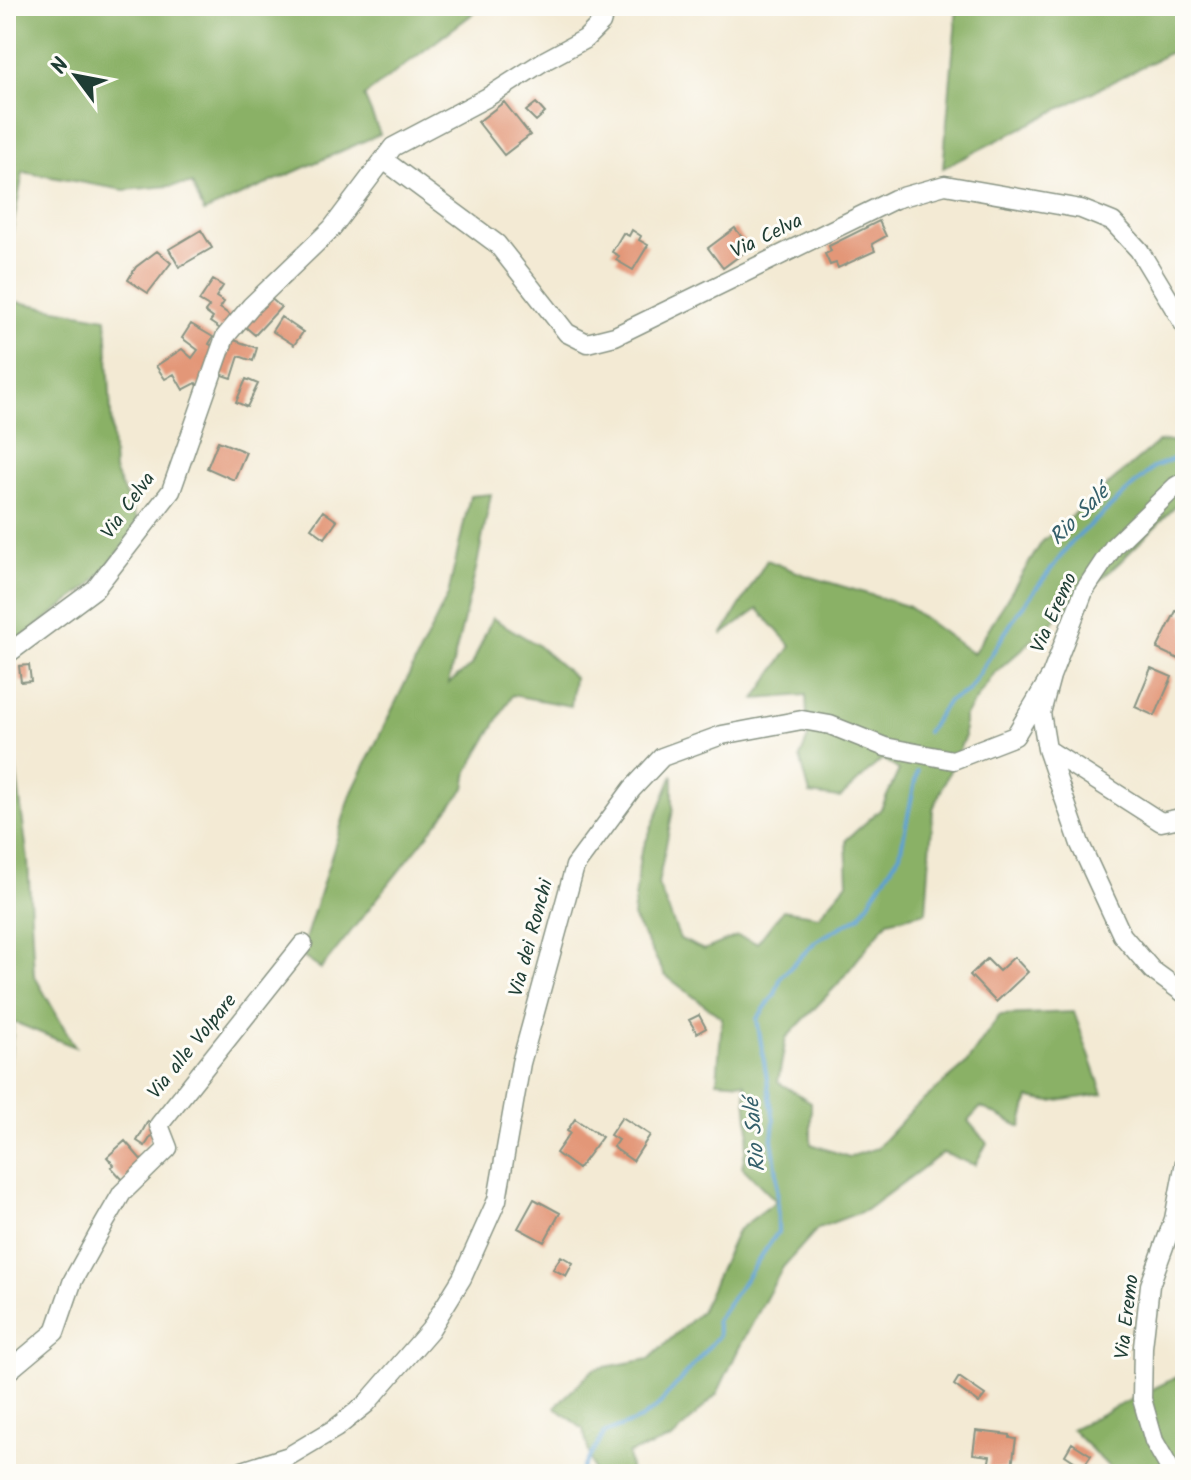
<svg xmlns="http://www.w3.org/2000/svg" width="1191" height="1480" font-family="Kalam,sans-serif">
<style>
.forest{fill:#8ab166;stroke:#54774d;stroke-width:2}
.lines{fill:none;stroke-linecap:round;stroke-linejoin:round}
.stream{stroke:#5da1d2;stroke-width:4}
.building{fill:#e39778}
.minor-casing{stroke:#899484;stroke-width:21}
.minor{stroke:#fff;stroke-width:18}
.labels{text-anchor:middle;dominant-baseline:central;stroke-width:6;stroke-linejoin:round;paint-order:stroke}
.street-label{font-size:20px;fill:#1f3d34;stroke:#fdfcf7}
.water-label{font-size:22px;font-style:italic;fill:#35606b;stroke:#fdfcf7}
</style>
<rect width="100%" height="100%" fill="#fdfcf7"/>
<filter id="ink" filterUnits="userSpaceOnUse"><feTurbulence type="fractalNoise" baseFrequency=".0125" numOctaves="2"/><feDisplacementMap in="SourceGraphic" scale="16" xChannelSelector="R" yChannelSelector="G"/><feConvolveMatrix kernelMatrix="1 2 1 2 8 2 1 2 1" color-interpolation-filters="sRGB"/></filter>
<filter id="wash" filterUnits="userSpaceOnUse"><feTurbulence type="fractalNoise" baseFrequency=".006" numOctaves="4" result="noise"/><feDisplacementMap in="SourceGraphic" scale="32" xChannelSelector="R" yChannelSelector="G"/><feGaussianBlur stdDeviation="1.8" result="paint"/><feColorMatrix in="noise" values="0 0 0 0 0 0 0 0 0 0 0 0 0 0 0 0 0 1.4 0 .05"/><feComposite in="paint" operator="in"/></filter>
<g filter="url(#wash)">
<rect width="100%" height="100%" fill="#f3ead4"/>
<path class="forest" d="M6 6H483L364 96 380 134 204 212 192 184 124 190 23 172 6 265Z
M962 6H1185V45L943 168 957 7Z
M6 300 106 318 114 471 140 527 91 585 6 649Z
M1185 440V497L1119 563 994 674 964 717V738L933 809 926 912 888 921 837 985 786 1038 778 1082 811 1102V1144L849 1157 877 1148 912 1110 965 1065 1000 1015 1074 1012 1103 1094 1051 1102 1029 1098 1021 1127 981 1107 968 1121 987 1143 975 1165 943 1153 866 1210 818 1228 783 1267 739 1348 717 1394 672 1439 628 1454 631 1474H594L583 1429 555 1407 594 1369 649 1359 701 1311 737 1231 776 1201 742 1167 749 1131 745 1083 717 1081 722 1018 665 975 633 917 640 856 673 775V810L658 884 680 939 704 950 737 936 757 943 783 910 819 916 848 882 846 840 881 809 899 770 882 759 840 798 810 794 800 757 808 738 806 695 755 699 791 646 758 609 722 635 767 560 802 574 907 606 973 654 1042 542 1158 442Z
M491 494 477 565 448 684 472 665 492 618 536 644 574 677 571 706 512 695 468 771 465 788 321 969 300 955 351 794 448 595 470 496Z
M6 695 28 860 34 975 75 1047 14 1022 6 1094Z
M1185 1373V1474H1116L1071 1429Z"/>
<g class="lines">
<path class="stream" d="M927 732 948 701 968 691 1017 614 1071 543 1154 467 1185 454
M579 1474 605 1433 641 1419 656 1408 719 1335 716 1321 778 1232 777 1174 772 1139 774 1121 757 1019 775 994 781 977 816 941 860 916 900 854 917 772"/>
</g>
<g id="blocks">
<path class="building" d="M504 102 530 135 504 155 478 122Z
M536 103 545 113 536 121 526 111Z
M879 221 886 236 872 244 875 251 838 268 836 263 830 265 825 254 831 251 829 246Z
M735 228 750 248 723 268 708 248Z
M201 230 212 248 179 267 169 249Z
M632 230 641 236 639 240 648 245 633 270 616 260 619 256 612 252 623 233 629 236Z
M157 251 171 263 148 293 128 280 136 267Z
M213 280 223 286 216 297 224 302 220 308 234 318 222 330 210 322 213 318 205 312 209 307 199 301Z
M268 296 281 307 255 335 242 324Z
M281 317 303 332 294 345 272 331Z
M191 324 213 337 209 344 219 350 208 380 198 386 196 383 183 390 174 374 165 379 156 366 182 349 192 358 198 350 182 338Z
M228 338 257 348 253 361 239 356 232 378 217 373Z
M246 379 258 384 247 407 236 402Z
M218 441 246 452 234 480 207 468Z
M323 511 337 521 325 538 311 528Z
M1176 611 1185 615V662L1157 649Z
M29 665 31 681 21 682 19 666Z
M1151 668 1172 677 1155 716 1135 707Z
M1014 957 1028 972 996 1002 970 975 987 959 999 971Z
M699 1015 706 1028 697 1033 689 1020Z
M622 1117 650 1135 633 1161 613 1147 618 1140 610 1135Z
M575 1119 602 1137 578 1169 556 1153 570 1133 567 1131Z
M148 1121 157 1127 145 1146 137 1141Z
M125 1141 144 1163 124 1181 111 1167 114 1165 107 1157Z
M534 1199 560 1213 544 1242 518 1228Z
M561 1256 573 1263 566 1276 553 1269Z
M959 1377 985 1395 979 1403 954 1385Z
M976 1431 1010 1435V1438L1016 1439 1012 1466 1006 1465 1005 1469 988 1467 990 1456 973 1454Z
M1072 1443 1091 1455 1083 1467 1065 1455Z"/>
</g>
</g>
<g filter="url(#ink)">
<use href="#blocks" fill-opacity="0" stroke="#899484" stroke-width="2"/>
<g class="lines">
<defs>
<path id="minor" d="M385 161 497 244 567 333 587 343 615 336 895 199 945 185 1081 209 1113 222 1139 250 1185 326
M1185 481 1176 486 1114 546 1084 591 1051 676 1041 713 1047 749 1080 844 1122 935 1152 970 1185 994
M6 655 95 589 171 491 225 337 251 306 332 228 393 147 486 98 544 61 585 39 601 23 606 6
M1047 749 1161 822 1185 817
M6 1373 55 1332 73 1280 104 1224 122 1193 168 1148 159 1125 303 944
M233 1474 289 1456 336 1428 366 1404 430 1330 462 1278 497 1200 521 1063 575 866 632 789 662 757 722 735 802 720 830 725 885 747 953 760 1015 736 1051 676
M1173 1474 1154 1441 1142 1399 1143 1347 1150 1285 1174 1219 1185 1162"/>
</defs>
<use href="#minor" class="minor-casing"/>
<use href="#minor" class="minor"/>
</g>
</g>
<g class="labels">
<g class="street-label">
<text transform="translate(767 237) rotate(-26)">Via Celva</text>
<text transform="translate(129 506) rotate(-54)">Via Celva</text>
<text transform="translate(1055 613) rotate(-66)">Via Eremo</text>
<text transform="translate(532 938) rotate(-75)">Via dei Ronchi</text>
<text transform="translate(193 1047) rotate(-51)">Via alle Volpare</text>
<text transform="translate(1128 1317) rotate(-83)">Via Eremo</text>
</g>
<g class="water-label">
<text transform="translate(1080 516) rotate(-45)">Rio Salé</text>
<text transform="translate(756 1135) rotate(-95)">Rio Salé</text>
</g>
</g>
<rect width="1191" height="1480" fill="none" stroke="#fdfcf7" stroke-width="32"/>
<g transform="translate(76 76) rotate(302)" stroke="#fdfcf7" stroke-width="6" paint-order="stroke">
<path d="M0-6L14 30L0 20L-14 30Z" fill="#1f3d34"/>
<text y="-12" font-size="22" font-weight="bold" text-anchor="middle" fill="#1f3d34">N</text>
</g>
</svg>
